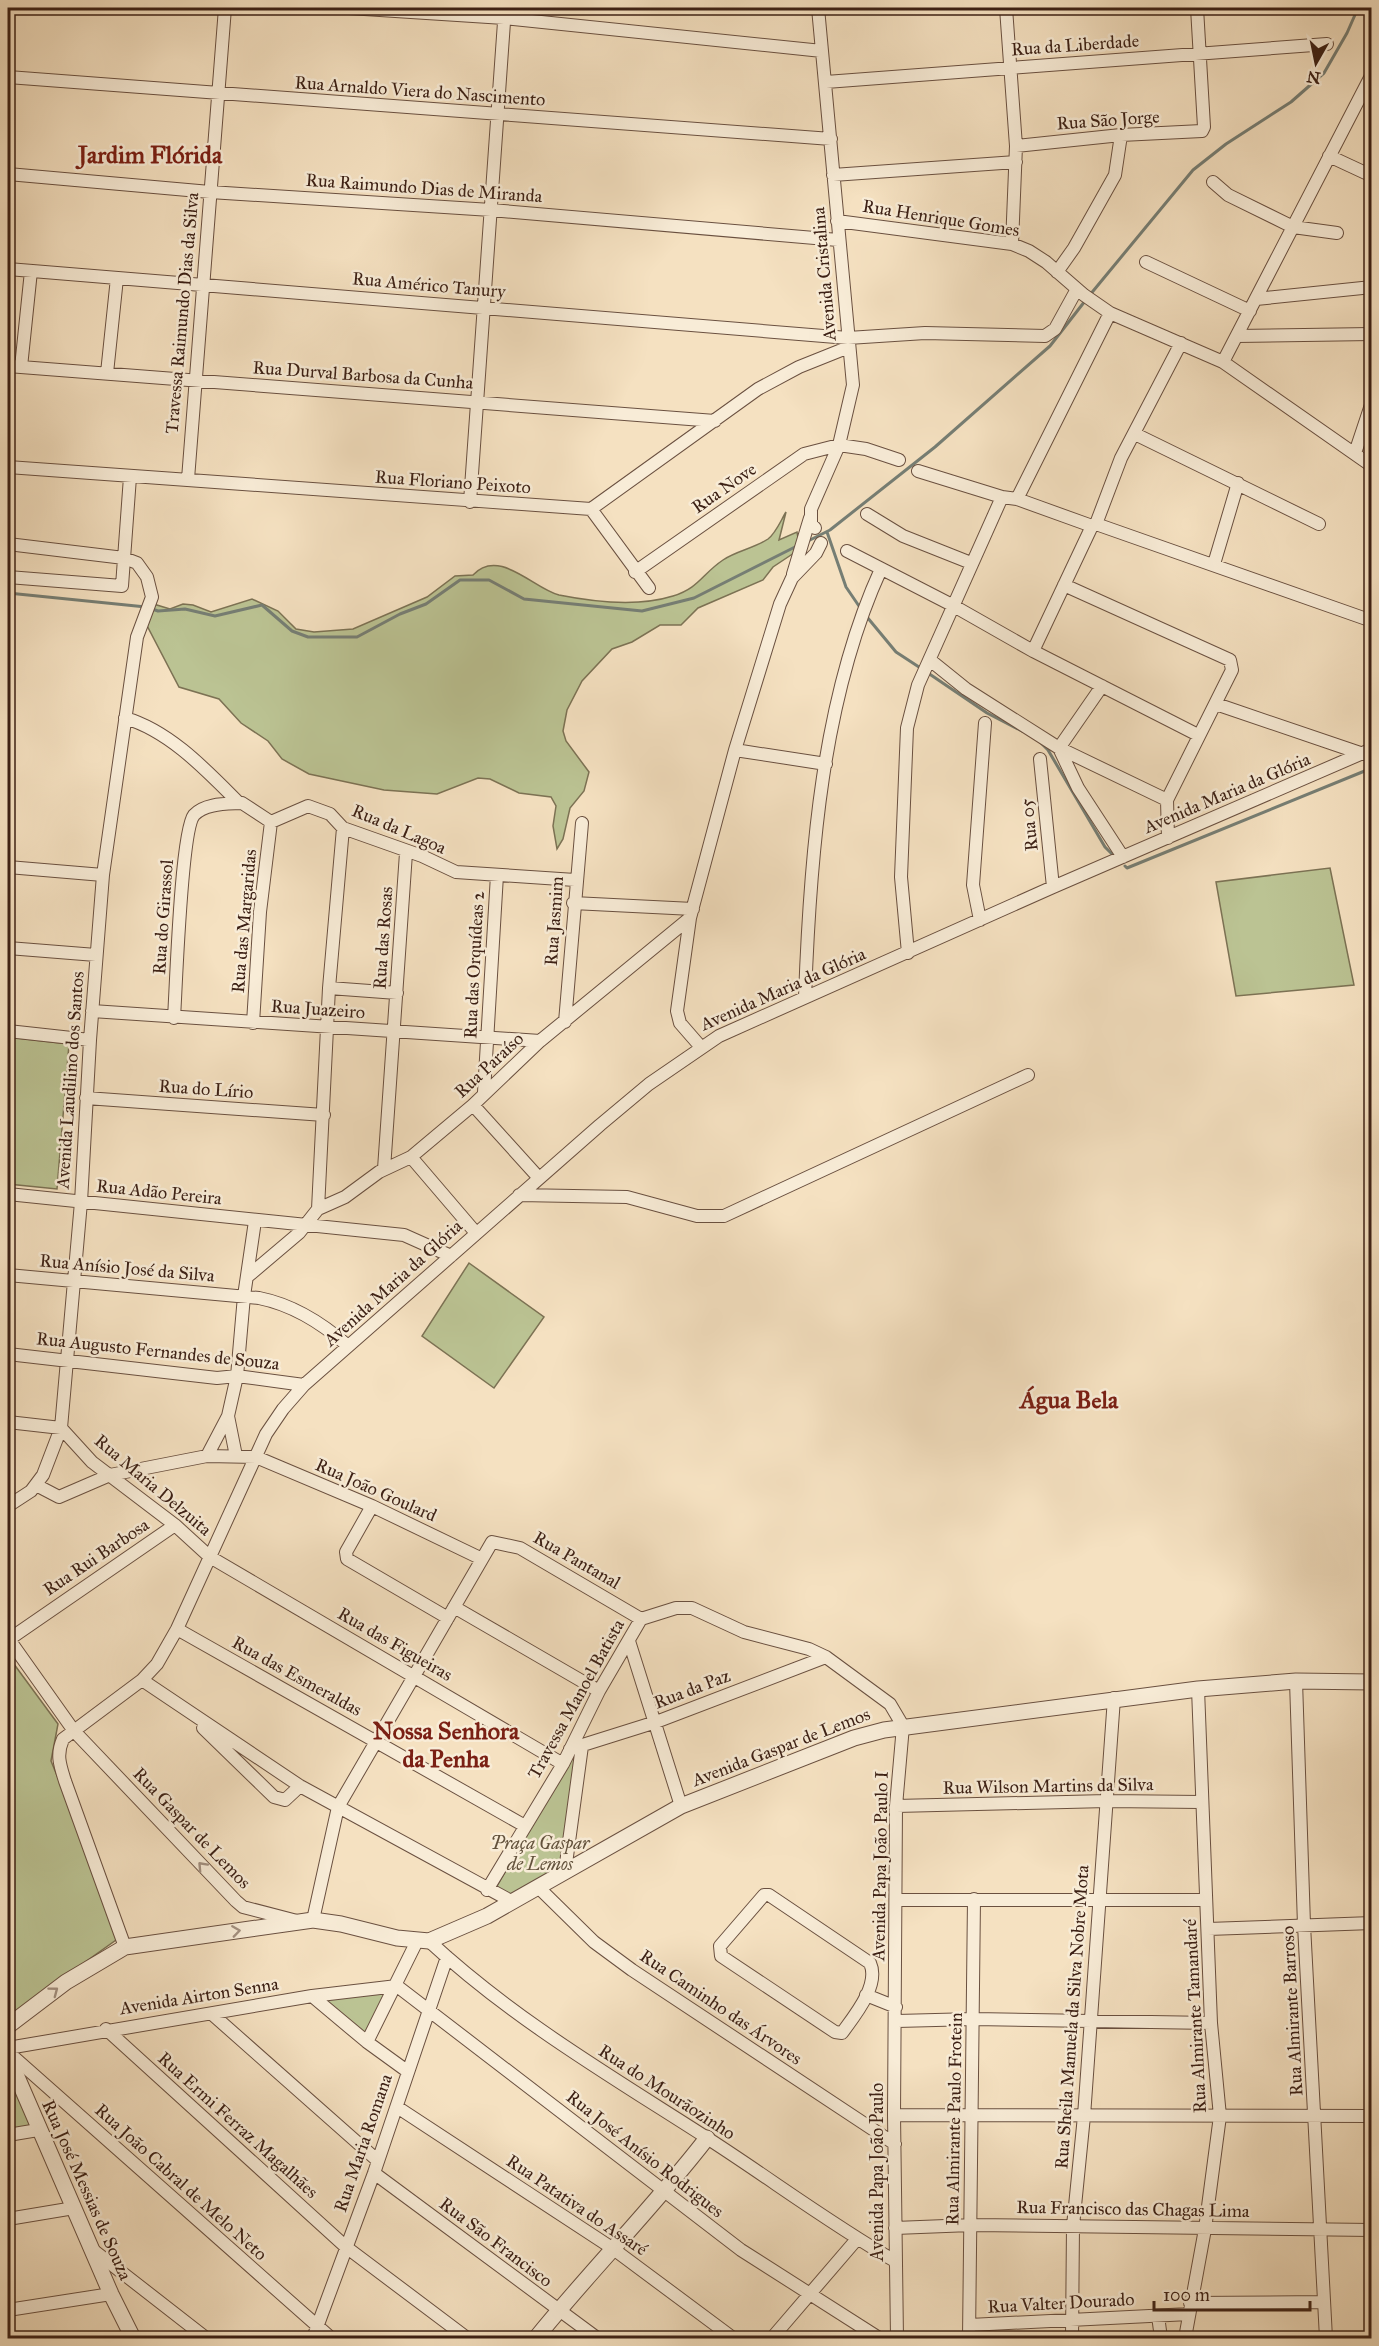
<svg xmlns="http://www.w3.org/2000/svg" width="1379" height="2346" font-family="'IM FELL Great Primer',serif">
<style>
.green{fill:#bbc393;stroke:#7c7254;stroke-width:1.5}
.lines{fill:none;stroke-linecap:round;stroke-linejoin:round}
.stream{stroke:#767e74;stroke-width:3}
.minor-casing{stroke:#6a5040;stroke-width:14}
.tertiary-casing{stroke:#6a5040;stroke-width:17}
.minor{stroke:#f8ecd7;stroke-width:12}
.tertiary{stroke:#f8ecd7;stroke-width:15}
.oneway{stroke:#a39080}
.labels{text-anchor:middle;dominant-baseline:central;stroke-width:5;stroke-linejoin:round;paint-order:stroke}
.street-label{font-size:18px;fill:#3c2015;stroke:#f8ecd7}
.park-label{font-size:18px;font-style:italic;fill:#62513b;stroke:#f8ecd7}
.district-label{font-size:24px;font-weight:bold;fill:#7a1f14;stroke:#f8ecd7}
</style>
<rect width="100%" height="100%" fill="#f5e1c1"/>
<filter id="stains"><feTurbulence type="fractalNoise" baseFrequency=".00333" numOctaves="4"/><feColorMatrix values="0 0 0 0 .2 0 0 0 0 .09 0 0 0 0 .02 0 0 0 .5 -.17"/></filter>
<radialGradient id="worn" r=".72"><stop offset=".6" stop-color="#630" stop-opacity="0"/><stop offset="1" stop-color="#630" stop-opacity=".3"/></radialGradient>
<path class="green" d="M786 512 779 540 797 532 800 549 773 567 763 580 698 608 681 625H660L632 642 612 649 582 681 567 710 563 731 566 741 589 772 584 791 570 808 563 839 557 849 553 826 556 806 551 797 519 793 490 779 478 778 437 794 384 790 309 774 282 759 268 741 241 723 219 699 179 687 142 616 150 603 170 609 183 604 193 605 211 612 252 599 278 611 296 629 314 632 353 629 427 597 455 576 473 575C499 547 534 589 559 595 594 602 638 607 673 596 699 588 702 574 723 560 736 551 755 548 768 539 776 533 781 520 786 512Z
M1330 868 1354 985 1236 996 1216 882Z
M8 1037 69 1044 57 1189 8 1184Z
M469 1263 544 1317 494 1388 422 1336Z
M8 1656 58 1724 51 1761 123 1935 8 2017Z
M572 1754 577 1755 561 1866 512 1895 496 1888Z
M389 1991 364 2034 317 1996Z
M14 2072 38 2130 8 2135V2083Z"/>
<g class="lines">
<path class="stream" d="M1089 296 1193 170 1226 144 1291 102 1324 73 1347 33 1358 8
M827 532 846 587 861 609
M808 541 830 530 935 447 1050 346 1085 301
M8 593 146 607
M152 609 158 611 185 609 215 616 262 605 292 631 308 637H357L400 614 426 604 460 580H489L524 599 642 611 694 598 797 546
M867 617 896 652 922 669
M928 673 987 713 1022 731
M1040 742 1048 750 1105 847 1112 854
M1125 866 1127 868 1372 768"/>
<defs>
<path id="minor" d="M349 8 504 18 822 51
M1006 8 1016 146 1012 244
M8 77 831 139
M826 82 1327 44
M1016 146 1121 135 1202 131 1204 127 1197 8
M1329 156 1372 176
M8 174 210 192 491 210 838 240
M833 175 1016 162
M1213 182 1228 195 1293 227 1337 233
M837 221 1012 244 1029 251 1046 262 1084 295 1110 313 1223 362 1372 466
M1146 262 1250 311
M8 269 848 338 925 333 1045 336 1055 329 1077 289
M1057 272 1074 248 1115 175 1121 135
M1256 299 1372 287
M1237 336 1372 334
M1223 362 1372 74
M8 366 715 421
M21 367 31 271
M107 373 117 278
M1135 434 1319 524
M1355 453 1372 402
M8 467 591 509 758 389 799 367 849 347
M918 471 1002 497 1017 499 1092 526 1096 524 1372 621
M188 479 225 8
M1017 499 1110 313
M470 502 505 8
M591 509 649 588
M867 514 903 536 971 563
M1096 524 1121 458 1181 343
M815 528 811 524V509L839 445 853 385 818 8
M8 544 124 558 137 563 147 577 152 597 137 637 103 875 90 1040 81 1202 61 1428 43 1475 31 1491 8 1506
M847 551 952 605 1033 651 1198 735
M1214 564 1238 483
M635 572 804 454 839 445 866 449 899 460
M793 574 810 518
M8 577 122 586 130 477
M1064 585 1230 660 1232 670 1167 800 1168 838
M1033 651 1092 526
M930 660 966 689 1059 748 1167 800
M1102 686 1059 748 1078 788 1123 857
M1216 704 1363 754
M125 718C170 731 207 771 239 803
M735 750 826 764
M1040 759 1053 887
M8 867 103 875
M573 903 693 909
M980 920 973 885 985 723
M8 948 96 955
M908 953 901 877 907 728 918 685 1002 497
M329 988 397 993
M805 997C810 857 822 698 881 569
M92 1011 540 1041
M174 1018C176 988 181 831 194 815 205 803 227 804 242 803L271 822 308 806 330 814 343 828 422 856 456 872 575 880
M565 1022 582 823
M253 1023 260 912 271 822
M8 1031 90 1040
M700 1046 680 1023 677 1011 690 918 735 750 780 604 792 578 816 553 821 543
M484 1092 497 875
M86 1098 324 1115
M473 1105 539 1178
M411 1157 476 1233
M384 1169 406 853
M8 1194 404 1235 451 1256
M519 1195 627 1197 697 1216H724L1028 1075
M318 1209 329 988 343 828
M8 1275 259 1298C294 1305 322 1323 348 1346
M247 1277 299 1233 318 1209 345 1197 379 1172 411 1157 473 1105 540 1041 690 918
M8 1354 217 1378 237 1376 304 1385
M228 1416 236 1456
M8 1422 61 1428 92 1462 175 1525 210 1557 563 1764
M207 1456 228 1416 237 1376 244 1296 255 1221
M36 1485 59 1497 110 1475 207 1456 256 1457 372 1506 480 1558
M372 1506 346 1552 347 1559 448 1618
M454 1607 599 1691
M641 1619 676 1608H692L744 1632 809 1649 826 1657 890 1704 903 1726 896 1806 894 2115 897 2338
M177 1629 525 1826
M8 1638 74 1731 236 1901 243 1907 297 1921
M8 1640 175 1525
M629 1641 681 1806
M142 1680 300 1786 511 1901
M1296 1681 1304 1925 1326 2338
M203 1728 274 1797 285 1800 300 1786
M570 1749 656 1722 826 1657
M896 1806 1107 1801 1201 1802
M565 1871 582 1746
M538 1887 594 1942 632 1970 895 2144
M487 1890 563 1764 599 1691 641 1619
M764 1895H769L870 1963C880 1985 855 2015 842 2033L835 2032 721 1956 720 1946Z
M896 1900H1206
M313 1920 338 1807 492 1542 520 1548 641 1619
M1208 1929 1372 1923
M429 1941C512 2018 609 2075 704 2136 768 2177 829 2223 895 2261
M125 1947 65 1781C60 1765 56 1755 63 1739L142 1680 157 1664 177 1629 266 1434 283 1409 304 1385 600 1125 649 1084 719 1036 1053 887 1372 749
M397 1986 741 2250 879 2338
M866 1995 896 2007
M312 1996 367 2042 407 2071
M212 2014 377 2160
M897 2021 974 2019 1211 2023
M106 2029 346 2247 467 2338
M367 2042 417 1941
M8 2048 312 1996 397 1986
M8 2052 331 2338
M8 2083 14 2072
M397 2107 612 2248 733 2338
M894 2115 1372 2116
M8 2135 38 2130
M374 2173 597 2338
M8 2219 74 2208
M895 2228 971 2225 1372 2230
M93 2250 206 2338
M1190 2303 1324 2302
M8 2310 111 2294
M1158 2316 1161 2338
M970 2325 1189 2314
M313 2338 374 2173 447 1957
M772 2338 857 2239
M969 2338 974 1899
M1072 2338 1073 2226 1084 2116 1114 1698
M1185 2338 1205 2229 1220 2116 1211 2023 1198 1689"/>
<path id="tertiary" d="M8 2026 66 1982 125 1947 313 1920 341 1924 397 1938 429 1941 487 1916 681 1806 854 1738 884 1730 1198 1689 1296 1681 1372 1682
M8 2056 111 2294 133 2338
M536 2338C591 2270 653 2208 707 2138"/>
</defs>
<use href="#minor" class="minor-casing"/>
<use href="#tertiary" class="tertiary-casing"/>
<use href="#minor" class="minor"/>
<use href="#tertiary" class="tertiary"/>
</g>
<defs><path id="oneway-chevron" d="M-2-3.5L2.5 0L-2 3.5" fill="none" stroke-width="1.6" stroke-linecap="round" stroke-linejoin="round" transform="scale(1.5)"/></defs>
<g class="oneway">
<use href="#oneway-chevron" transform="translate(202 1866) rotate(-133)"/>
<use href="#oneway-chevron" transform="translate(236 1931) rotate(-8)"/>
<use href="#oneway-chevron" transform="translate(54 1991) rotate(-37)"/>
</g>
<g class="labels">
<g class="street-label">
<text transform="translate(1075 45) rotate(-4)">Rua da Liberdade</text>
<text transform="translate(420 91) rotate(4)">Rua Arnaldo Viera do Nascimento</text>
<text transform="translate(1108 120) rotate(-4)">Rua São Jorge</text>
<text transform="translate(424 188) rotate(4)">Rua Raimundo Dias de Miranda</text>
<text transform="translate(941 218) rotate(9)">Rua Henrique Gomes</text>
<text transform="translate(824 274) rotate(-95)">Avenida Cristalina</text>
<text transform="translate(429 285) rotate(5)">Rua Américo Tanury</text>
<text transform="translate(182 313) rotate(-85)">Travessa Raimundo Dias da Silva</text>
<text transform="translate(363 375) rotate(4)">Rua Durval Barbosa da Cunha</text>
<text transform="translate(453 482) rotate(4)">Rua Floriano Peixoto</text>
<text transform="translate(724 488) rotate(-35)">Rua Nove</text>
<text transform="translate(1227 793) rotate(-23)">Avenida Maria da Glória</text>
<text transform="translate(1029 825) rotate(-96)">Rua 05</text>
<text transform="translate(399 829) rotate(23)">Rua da Lagoa</text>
<text transform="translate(163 917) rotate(-86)">Rua do Girassol</text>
<text transform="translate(244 921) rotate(-85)">Rua das Margaridas</text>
<text transform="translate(554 921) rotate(-86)">Rua Jasmim</text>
<text transform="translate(383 938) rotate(-86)">Rua das Rosas</text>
<text transform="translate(474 965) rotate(-87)">Rua das Orquídeas 2</text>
<text transform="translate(783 989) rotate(-24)">Avenida Maria da Glória</text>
<text transform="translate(318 1009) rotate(4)">Rua Juazeiro</text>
<text transform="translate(489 1065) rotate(-43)">Rua Paraíso</text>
<text transform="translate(70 1080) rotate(-86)">Avenida Laudilino dos Santos</text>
<text transform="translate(206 1089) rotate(4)">Rua do Lírio</text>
<text transform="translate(159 1192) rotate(6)">Rua Adão Pereira</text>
<text transform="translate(127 1268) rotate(5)">Rua Anísio José da Silva</text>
<text transform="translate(393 1283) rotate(-42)">Avenida Maria da Glória</text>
<text transform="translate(158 1351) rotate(6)">Rua Augusto Fernandes de Souza</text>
<text transform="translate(153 1485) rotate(40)">Rua Maria Delzuita</text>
<text transform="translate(376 1490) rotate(24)">Rua João Goulard</text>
<text transform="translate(96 1557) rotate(-34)">Rua Rui Barbosa</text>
<text transform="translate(577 1560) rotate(30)">Rua Pantanal</text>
<text transform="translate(395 1644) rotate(30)">Rua das Figueiras</text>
<text transform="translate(297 1676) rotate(29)">Rua das Esmeraldas</text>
<text transform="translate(692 1689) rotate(-21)">Rua da Paz</text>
<text transform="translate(576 1699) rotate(-61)">Travessa Manoel Batista</text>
<text transform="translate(781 1747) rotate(-21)">Avenida Gaspar de Lemos</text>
<text transform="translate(1048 1786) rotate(-1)">Rua Wilson Martins da Silva</text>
<text transform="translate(192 1828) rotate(46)">Rua Gaspar de Lemos</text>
<text transform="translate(880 1866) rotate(-89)">Avenida Papa João Paulo I</text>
<text transform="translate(199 1996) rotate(-9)">Avenida Airton Senna</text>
<text transform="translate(721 2007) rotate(34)">Rua Caminho das Árvores</text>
<text transform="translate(1292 2011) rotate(-93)">Rua Almirante Barroso</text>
<text transform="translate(1195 2016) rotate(-93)">Rua Almirante Tamandaré</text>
<text transform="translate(1072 2017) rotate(-86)">Rua Sheila Manuela da Silva Nobre Mota</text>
<text transform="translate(667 2092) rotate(33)">Rua do Mourãozinho</text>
<text transform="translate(954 2119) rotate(-89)">Rua Almirante Paulo Frotein</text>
<text transform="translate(238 2125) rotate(42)">Rua Ermi Ferraz Magalhães</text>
<text transform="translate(363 2143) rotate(-71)">Rua Maria Romana</text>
<text transform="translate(645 2154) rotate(38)">Rua José Anísio Rodrigues</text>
<text transform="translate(877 2172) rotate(-90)">Avenida Papa João Paulo</text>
<text transform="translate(181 2182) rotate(42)">Rua João Cabral de Melo Neto</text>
<text transform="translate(87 2190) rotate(66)">Rua José Messias de Souza</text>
<text transform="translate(577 2205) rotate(34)">Rua Patativa do Assaré</text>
<text transform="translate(1133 2209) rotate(1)">Rua Francisco das Chagas Lima</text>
<text transform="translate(496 2242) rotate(37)">Rua São Francisco</text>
<text transform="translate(1061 2303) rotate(-3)">Rua Valter Dourado</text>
</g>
<g class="park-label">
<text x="540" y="1843">Praça Gaspar<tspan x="540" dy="21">de Lemos</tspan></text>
</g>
<g class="district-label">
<text x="150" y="155">Jardim Flórida</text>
<text x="1069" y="1400">Água Bela</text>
<text x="446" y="1731">Nossa Senhora<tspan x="446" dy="28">da Penha</tspan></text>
</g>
</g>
<rect width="1379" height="2346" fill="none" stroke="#f5e1c1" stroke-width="30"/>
<rect x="9" y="9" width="1361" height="2328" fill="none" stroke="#3c2015" stroke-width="3"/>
<rect x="15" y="15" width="1349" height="2316" fill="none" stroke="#3c2015" stroke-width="1.5"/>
<g transform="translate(1316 63) rotate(189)" stroke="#f8ecd7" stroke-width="4.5" paint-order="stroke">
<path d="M0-4.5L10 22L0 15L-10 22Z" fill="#3c2015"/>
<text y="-9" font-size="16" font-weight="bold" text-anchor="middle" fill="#3c2015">N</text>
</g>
<path d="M1154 2301v9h156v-9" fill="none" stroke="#3c2015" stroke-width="3"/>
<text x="1163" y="2301" font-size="18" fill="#3c2015" stroke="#f8ecd7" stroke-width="4.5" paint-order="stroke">100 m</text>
<rect width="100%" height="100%" filter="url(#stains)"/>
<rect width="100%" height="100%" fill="url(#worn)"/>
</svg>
